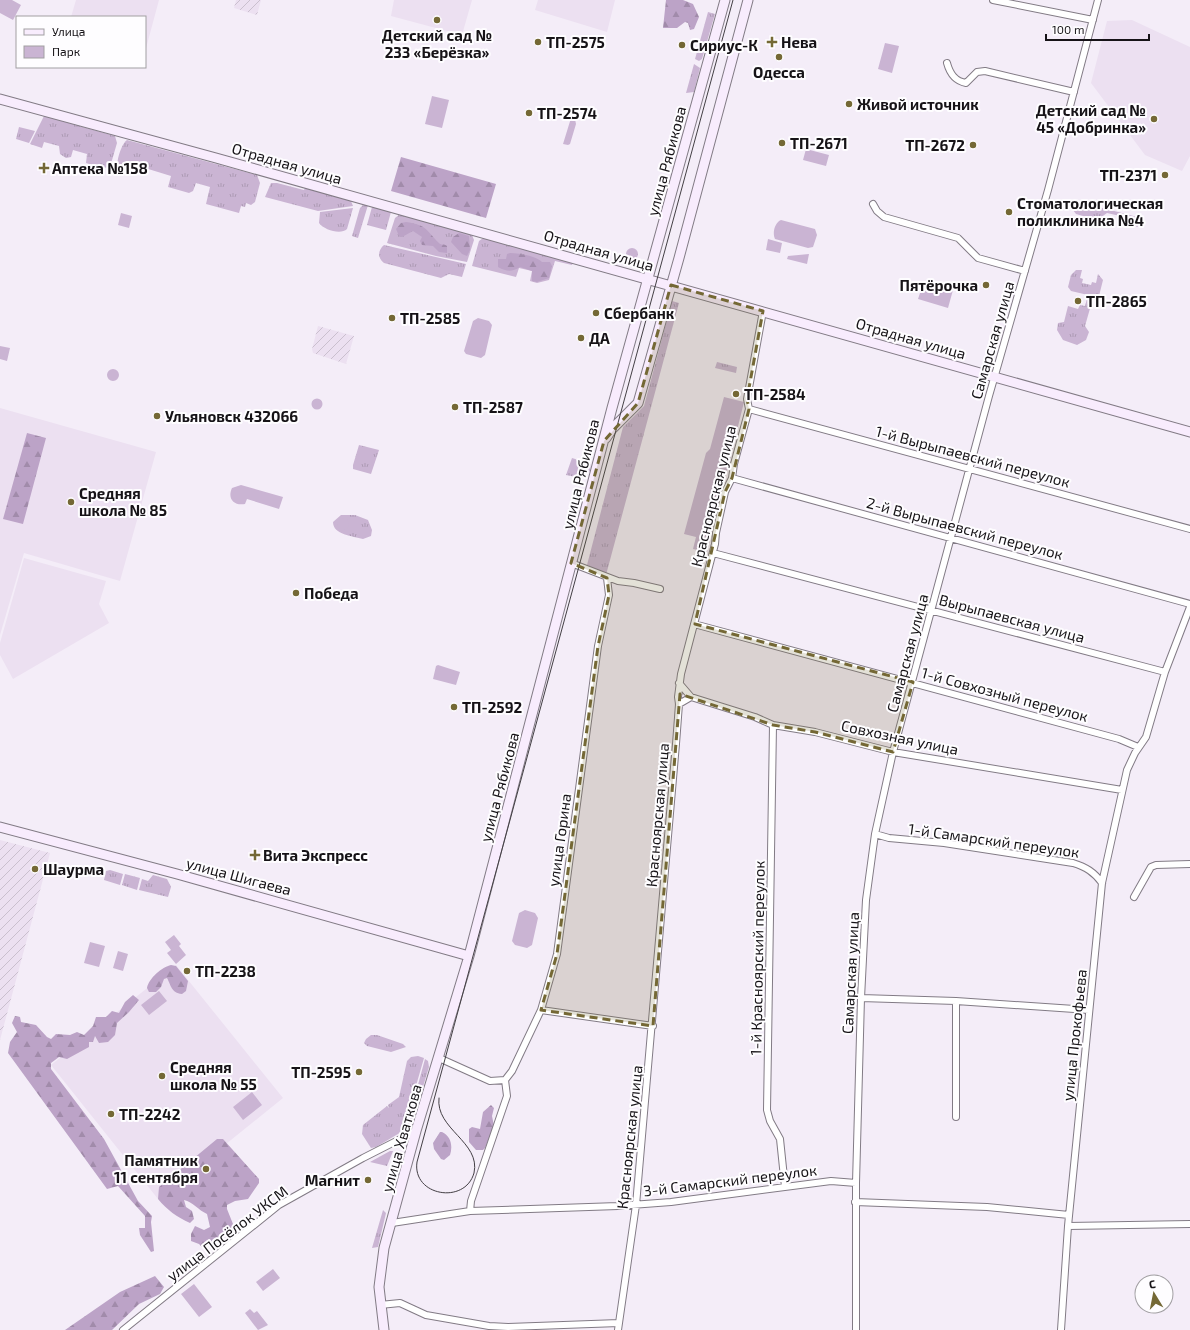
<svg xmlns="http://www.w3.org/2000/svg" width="1190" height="1330" font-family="'Exo 2',sans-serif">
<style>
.built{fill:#ece0f1}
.industrial{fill:url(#industrial-furrows)}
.grass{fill:url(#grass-tufts)}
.forest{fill:url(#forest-firs)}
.park{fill:#cab4d3}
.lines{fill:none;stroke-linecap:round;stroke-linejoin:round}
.street-casing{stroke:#827b85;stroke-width:8}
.secondary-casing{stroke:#827b85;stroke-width:11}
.street{stroke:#fff;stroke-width:6}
.secondary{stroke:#f8ecfd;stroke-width:9}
.tram{stroke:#433f44;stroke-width:1}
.marked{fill:#746835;fill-opacity:0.2;stroke:#746835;stroke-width:3;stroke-dasharray:8 5;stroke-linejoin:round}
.poi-dot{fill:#746835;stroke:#fefdff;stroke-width:1.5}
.labels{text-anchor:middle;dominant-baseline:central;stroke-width:4;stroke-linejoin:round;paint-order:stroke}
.poi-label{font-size:15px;font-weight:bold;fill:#161317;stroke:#fefdff;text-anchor:start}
.street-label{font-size:15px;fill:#161317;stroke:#fefdff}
</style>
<defs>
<pattern id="industrial-furrows" width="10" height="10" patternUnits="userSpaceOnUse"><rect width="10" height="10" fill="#ece0f1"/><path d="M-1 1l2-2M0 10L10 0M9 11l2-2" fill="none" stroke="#cabfce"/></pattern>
<pattern id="grass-tufts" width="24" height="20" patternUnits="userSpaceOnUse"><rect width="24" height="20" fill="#cab4d3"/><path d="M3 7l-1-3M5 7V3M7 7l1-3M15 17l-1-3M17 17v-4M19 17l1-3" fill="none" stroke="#ad9ab4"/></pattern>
<pattern id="forest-firs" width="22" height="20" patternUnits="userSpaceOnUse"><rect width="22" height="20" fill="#bca3c7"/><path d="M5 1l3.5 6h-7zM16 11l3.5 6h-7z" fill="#a18baa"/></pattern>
</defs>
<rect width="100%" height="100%" fill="#f4edf8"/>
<path class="built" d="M76 0H159L145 52V17H71Z
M394 0H472L462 35 391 16Z
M538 0H615L607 32 535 10Z
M1132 20 1190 47V156L1182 171 1145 155 1091 83 1107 21Z
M0 408 156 452 120 581 24 553 0 635Z
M24 558 106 581 99 604 109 623 13 679 0 655V643Z
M176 965 283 1098 158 1199 51 1065Z"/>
<path class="industrial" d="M236 0H261L257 15 234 8Z
M318 326 354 336 346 364 313 353 312 349Z
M0 840 50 853 0 1040Z"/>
<path class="grass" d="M708 12 715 14 702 59 699 61 695 59Z
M694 64 700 68 694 92 686 93Z
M44 116 115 136 117 143 110 167 102 168 86 163 87 154 73 150 71 157 66 158 60 154 59 146 44 142 42 148 30 144Z
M19 127 35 131 29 143 16 139Z
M127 140 257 175 260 183 255 202 251 205 246 203 245 207 241 206 239 213 206 204 210 187 196 183 193 191 189 193 168 187 171 176 132 164 127 173 119 172C114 166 121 144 127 140Z
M271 183H277L304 190 305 188 351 201 353 206 318 211 265 197Z
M1076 201 1141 218 1143 220V223L1137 227 1134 225 1133 219 1107 213 1097 220 1076 214 1073 210V204Z
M363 205H368L358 238 352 236 360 208Z
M372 207 391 212 386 230 367 225Z
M353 208 347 229C341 235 324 230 319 223L320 212Z
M400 214 472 235 474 240 467 262 436 256 387 243 395 218Z
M483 238 573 262 572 265 555 261 549 280 537 283 530 281 532 271 519 268 516 277 472 266 479 241Z
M384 245 466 264 462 277 449 274 441 278 384 263C377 258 378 250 384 245Z
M626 254a6 6 0 1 1 12 0a6 6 0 1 1-12 0Z
M1076 270H1082L1080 278 1083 279 1082 283 1091 285 1092 282 1096 283 1098 274 1103 280 1099 296 1093 298 1085 326 1089 332 1086 340 1077 345 1063 340 1057 330 1058 323 1064 322 1068 306 1078 309 1080 305 1085 306 1088 295 1071 291 1068 287 1071 275Z
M672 301 679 303 606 575 587 565 623 427 644 406Z
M717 362 737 367 736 373 715 368Z
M359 445 379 450 371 474 353 469V465Z
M572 458 591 464 590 471 581 478 566 475Z
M341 515H355L368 520 372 530 371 536 363 539C353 536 333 535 333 522Z
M110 870 123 874 120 885 104 880 106 871Z
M125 874 140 878 137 890 122 885Z
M153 875 167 879 171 887 168 897 139 890 142 879 148 881Z
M371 1035H377L403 1044 406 1047 391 1052 367 1046 364 1043 366 1039Z
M418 1056 424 1058 403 1131 376 1147 371 1148 362 1134 363 1125 387 1106 389 1108 388 1105 399 1097 407 1061 411 1057Z
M425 1059 428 1061 429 1067 414 1116 406 1129Z
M390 1151H393L387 1166 370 1162Z
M383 1210 386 1213 378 1247 372 1248Z"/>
<path class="forest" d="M666 0H683L693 4 699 17 694 29 690 30 688 23 685 22 677 28H663Z
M401 157 496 184 486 218 391 191Z
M406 222C427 225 426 230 439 243 441 246 444 243 447 246V253L439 252 433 246 422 245 420 241 422 237 413 231 402 237 399 236 396 229 401 223Z
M459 233 469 236 470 250 467 256 462 254 451 242 453 237Z
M510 253C519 253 536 256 542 262H550L552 266 549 278 537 282 532 281V271L520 267C512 272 507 272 498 267V259H506L507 254Z
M27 433 46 438 23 524 3 519Z
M171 965 176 966 188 981 186 991 182 994C171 993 171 985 167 978L164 979 161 987 156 992H149L147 988C149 978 162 967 171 965Z
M133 995 139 1000 129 1012 117 1023 115 1035 108 1042 99 1043 95 1036 93 1042H89V1047L67 1059 59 1057 51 1063V1069L104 1139 138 1201 152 1216 151 1222 154 1251 151 1252 140 1235 139 1228H145V1216L118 1186 107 1189 8 1053 10 1042 17 1032 12 1023 15 1016 20 1017 21 1022 36 1025 47 1037 51 1039 56 1034 70 1035 77 1032 84 1035 93 1026 96 1017H106L112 1011 119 1013 125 1002Z
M491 1105 494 1108 492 1116 494 1126 485 1148 483 1150H476L469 1142V1129L472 1127 480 1129 483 1112Z
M440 1132H442C451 1136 453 1146 450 1155L444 1160 441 1159 434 1149 433 1143Z
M217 1139H223L259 1179V1183L248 1199 235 1201 227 1205V1209L233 1224 231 1229 203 1248 199 1244 191 1241V1234L195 1226 204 1230 210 1227 207 1214C198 1210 193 1202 184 1200L186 1207 192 1211 194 1219 190 1223C177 1217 167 1210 158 1199L159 1187Z
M155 1276 164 1287 160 1294 139 1304 112 1330H65L120 1292Z"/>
<path class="park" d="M0 0H12L21 5 13 20 0 13Z
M885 43 899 46 892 73 878 69Z
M432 96 449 100 442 128 425 124Z
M571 118 575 119 576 124 570 144 568 145 563 144Z
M806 149 829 155 826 166 803 160Z
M121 213 132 216 129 228 118 225Z
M781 220 815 229 817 235 813 247 808 248 775 239C772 233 775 222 781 220Z
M768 239 782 243 780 253 766 250Z
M809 254 807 264 787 259 788 256Z
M941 286 953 290 948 308 918 299 920 293Z
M478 318 489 321 492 325 485 355 481 358 466 354 464 351 473 321Z
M0 346 10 348 7 361 0 359Z
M107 375a6 6 0 1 1 12 0a6 6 0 1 1-12 0Z
M724 397 744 402 707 552 693 549 696 537 684 534 706 453 710 449Z
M311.5 404a5.5 5.5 0 1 1 11 0a5.5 5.5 0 1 1-11 0Z
M241 485 283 497 279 509 247 499 245 504C234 506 227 499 232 488Z
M337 524a6 6 0 1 1 12 0a6 6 0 1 1-12 0Z
M438 665 460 672 456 685 433 679 436 666Z
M525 910 535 913 538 918 532 945 527 948 515 945 512 941 519 913Z
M174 935 181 944 179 946 186 955 176 964 167 953 171 950 165 942Z
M90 942 105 946 99 967 84 963Z
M118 951 128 954 123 971 113 968Z
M159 991 167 1001 149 1015 141 1005Z
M252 1092 262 1105 243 1120 233 1107Z
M273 1269 280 1278 263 1291 256 1282Z
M194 1284 212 1307 199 1317 181 1294Z
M250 1309 254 1313 257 1311 268 1325 258 1330 245 1313Z"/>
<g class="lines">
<defs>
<path id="street" d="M993 0 1093 20
M947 63C950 74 955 81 966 83L977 72 985 71 1074 92
M873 204 877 211 884 217 958 238 978 258 1025 271
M749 409 1190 529
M732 478 1190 604
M713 553 1165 672
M571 563 618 581 634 583 660 589
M694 624 1119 739 1138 747
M679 683 691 697
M679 704 691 697 755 717 773 725 815 732 893 752 1122 790
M773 725 767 1110 770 1121 780 1139 785 1187
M875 834 889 838 944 843 1073 863C1086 867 1094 872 1102 883
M1134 897 1151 867 1156 865 1190 864
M861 998 956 1001 1089 1010
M541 1010 653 1026
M439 1058 490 1081 505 1080
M956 1117V1001
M855 1202 987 1207 1069 1215
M470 1211 471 1201 507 1096 505 1080 512 1071 541 1010 557 954 598 646 609 595 607 578
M392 1223 470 1211 618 1206 671 1202 831 1181 856 1183
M1068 1226 1190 1224
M380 1305 400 1303 426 1315 489 1326 508 1327 619 1323
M123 1330 279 1205 363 1158 416 1131
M618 1330 636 1205 676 744 679 704 678 697 681 674 715 544 716 533 725 492 732 478 734 464 749 409 747 399 763 311
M856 1330V1183L861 998 866 900 875 834 893 752 989 396 1048 190 1098 0
M1061 1330 1068 1226 1102 883 1127 770 1135 753 1146 737 1165 672 1190 607"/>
<path id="secondary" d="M0 99 216 158 1190 432
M606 438 612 429 638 403 679 258 748 0
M0 827 177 874 469 956
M384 1330 379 1287 384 1248 416 1131 469 956 612 408 725 0"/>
</defs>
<use href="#street" class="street-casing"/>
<use href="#secondary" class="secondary-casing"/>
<use href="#street" class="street"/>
<use href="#secondary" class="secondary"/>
<path class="tram" d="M439 1098C435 1129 481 1142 474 1173 465 1205 412 1196 417 1162L733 0"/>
</g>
<path class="marked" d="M671 285 763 311 747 399 749 409 732 478 725 492 695 624 913 682 893 752 815 732 773 725 680 694 653 1026 541 1010 557 954 598 646 609 595 607 578 571 563 604 441 638 403Z"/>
<g class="poi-dot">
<circle cx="437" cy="20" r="4"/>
<circle cx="538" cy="42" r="4"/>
<path d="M770 36h4v4h4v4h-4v4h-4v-4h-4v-4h4z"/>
<circle cx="682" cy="45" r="4"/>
<circle cx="779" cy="57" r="4"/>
<circle cx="849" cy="104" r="4"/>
<circle cx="529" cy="113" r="4"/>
<circle cx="1154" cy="119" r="4"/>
<circle cx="782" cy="143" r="4"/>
<circle cx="973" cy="145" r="4"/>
<path d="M42 162h4v4h4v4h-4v4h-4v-4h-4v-4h4z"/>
<circle cx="1165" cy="175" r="4"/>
<circle cx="1009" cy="212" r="4"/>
<circle cx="986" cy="285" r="4"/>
<circle cx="1078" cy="301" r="4"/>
<circle cx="596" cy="313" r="4"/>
<circle cx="392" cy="318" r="4"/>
<circle cx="581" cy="338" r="4"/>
<circle cx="736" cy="394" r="4"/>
<circle cx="455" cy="407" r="4"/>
<circle cx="157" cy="416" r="4"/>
<circle cx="71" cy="502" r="4"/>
<circle cx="296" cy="593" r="4"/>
<circle cx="454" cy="707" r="4"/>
<path d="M253 849h4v4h4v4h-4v4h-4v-4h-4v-4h4z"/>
<circle cx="35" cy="869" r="4"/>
<circle cx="187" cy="971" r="4"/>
<circle cx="359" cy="1072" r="4"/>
<circle cx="162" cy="1076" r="4"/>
<circle cx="111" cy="1114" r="4"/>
<circle cx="206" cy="1169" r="4"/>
<circle cx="368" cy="1180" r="4"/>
</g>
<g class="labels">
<g class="poi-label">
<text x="437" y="35" text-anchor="middle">Детский сад №<tspan x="437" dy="17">233 «Берёзка»</tspan></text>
<text x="546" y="42">ТП-2575</text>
<text x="781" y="42">Нева</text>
<text x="690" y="45">Сириус-К</text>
<text x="779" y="72" text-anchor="middle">Одесса</text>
<text x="857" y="104">Живой источник</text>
<text x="1146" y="110" text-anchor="end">Детский сад №<tspan x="1146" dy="17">45 «Добринка»</tspan></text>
<text x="537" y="113">ТП-2574</text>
<text x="790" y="143">ТП-2671</text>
<text x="965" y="145" text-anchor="end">ТП-2672</text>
<text x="52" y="168">Аптека №158</text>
<text x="1157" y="175" text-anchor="end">ТП-2371</text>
<text x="1017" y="203">Стоматологическая<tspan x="1017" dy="17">поликлиника №4</tspan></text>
<text x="978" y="285" text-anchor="end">Пятёрочка</text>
<text x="1086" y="301">ТП-2865</text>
<text x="604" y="313">Сбербанк</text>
<text x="400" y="318">ТП-2585</text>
<text x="589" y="338">ДА</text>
<text x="744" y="394">ТП-2584</text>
<text x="463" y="407">ТП-2587</text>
<text x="165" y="416">Ульяновск 432066</text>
<text x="79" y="493">Средняя<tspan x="79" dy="17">школа № 85</tspan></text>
<text x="304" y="593">Победа</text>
<text x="462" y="707">ТП-2592</text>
<text x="263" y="855">Вита Экспресс</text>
<text x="43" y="869">Шаурма</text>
<text x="195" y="971">ТП-2238</text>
<text x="170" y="1067">Средняя<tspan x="170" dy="17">школа № 55</tspan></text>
<text x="351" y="1072" text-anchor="end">ТП-2595</text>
<text x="119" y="1114">ТП-2242</text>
<text x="198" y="1160" text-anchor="end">Памятник<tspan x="198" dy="17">11 сентября</tspan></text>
<text x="360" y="1180" text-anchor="end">Магнит</text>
</g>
<g class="street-label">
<text transform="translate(666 161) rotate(-75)">улица Рябикова</text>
<text transform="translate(287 163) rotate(16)">Отрадная улица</text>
<text transform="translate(599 250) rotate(16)">Отрадная улица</text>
<text transform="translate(911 338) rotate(16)">Отрадная улица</text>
<text transform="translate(992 340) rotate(-74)">Самарская улица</text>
<text transform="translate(973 456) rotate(15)">1-й Вырыпаевский переулок</text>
<text transform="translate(580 474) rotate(-76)">улица Рябикова</text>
<text transform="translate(713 496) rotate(-76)">Красноярская улица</text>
<text transform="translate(965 528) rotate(15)">2-й Вырыпаевский переулок</text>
<text transform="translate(1012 618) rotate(15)">Вырыпаевская улица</text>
<text transform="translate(907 653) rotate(-75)">Самарская улица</text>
<text transform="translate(1005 694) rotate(15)">1-й Совхозный переулок</text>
<text transform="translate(900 737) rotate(12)">Совхозная улица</text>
<text transform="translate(499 787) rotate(-75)">улица Рябикова</text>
<text transform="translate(657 815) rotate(-85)">Красноярская улица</text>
<text transform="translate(559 840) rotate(-82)">улица Горина</text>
<text transform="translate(994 840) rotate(8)">1-й Самарский переулок</text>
<text transform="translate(239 876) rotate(15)">улица Шигаева</text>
<text transform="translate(757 958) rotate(-89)">1-й Красноярский переулок</text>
<text transform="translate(850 973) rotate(-87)">Самарская улица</text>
<text transform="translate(1074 1035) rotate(-84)">улица Прокофьева</text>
<text transform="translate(629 1137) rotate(-84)">Красноярская улица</text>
<text transform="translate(401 1138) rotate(-74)">улица Хваткова</text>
<text transform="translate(730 1180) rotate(-7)">3-й Самарский переулок</text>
<text transform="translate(227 1233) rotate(-37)">улица Посёлок УКСМ</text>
</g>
</g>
<rect x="16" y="16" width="130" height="52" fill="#fefdff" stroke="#a19fa2"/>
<rect x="24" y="29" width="20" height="6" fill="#f8ecfd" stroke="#a19fa2"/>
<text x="52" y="36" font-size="12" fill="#161317">Улица</text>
<rect x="24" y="46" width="20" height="12" fill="#cab4d3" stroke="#a19fa2"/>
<text x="52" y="56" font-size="12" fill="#161317">Парк</text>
<g transform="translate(1154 1294) rotate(350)"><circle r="19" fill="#fefdff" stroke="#a19fa2"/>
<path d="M0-3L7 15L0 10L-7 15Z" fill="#746835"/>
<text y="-6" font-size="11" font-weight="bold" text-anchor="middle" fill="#161317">С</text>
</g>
<path d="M1046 34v6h103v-6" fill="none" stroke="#161317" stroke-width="2"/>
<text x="1052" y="34" font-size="12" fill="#161317" stroke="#fefdff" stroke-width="3" paint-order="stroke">100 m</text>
</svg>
